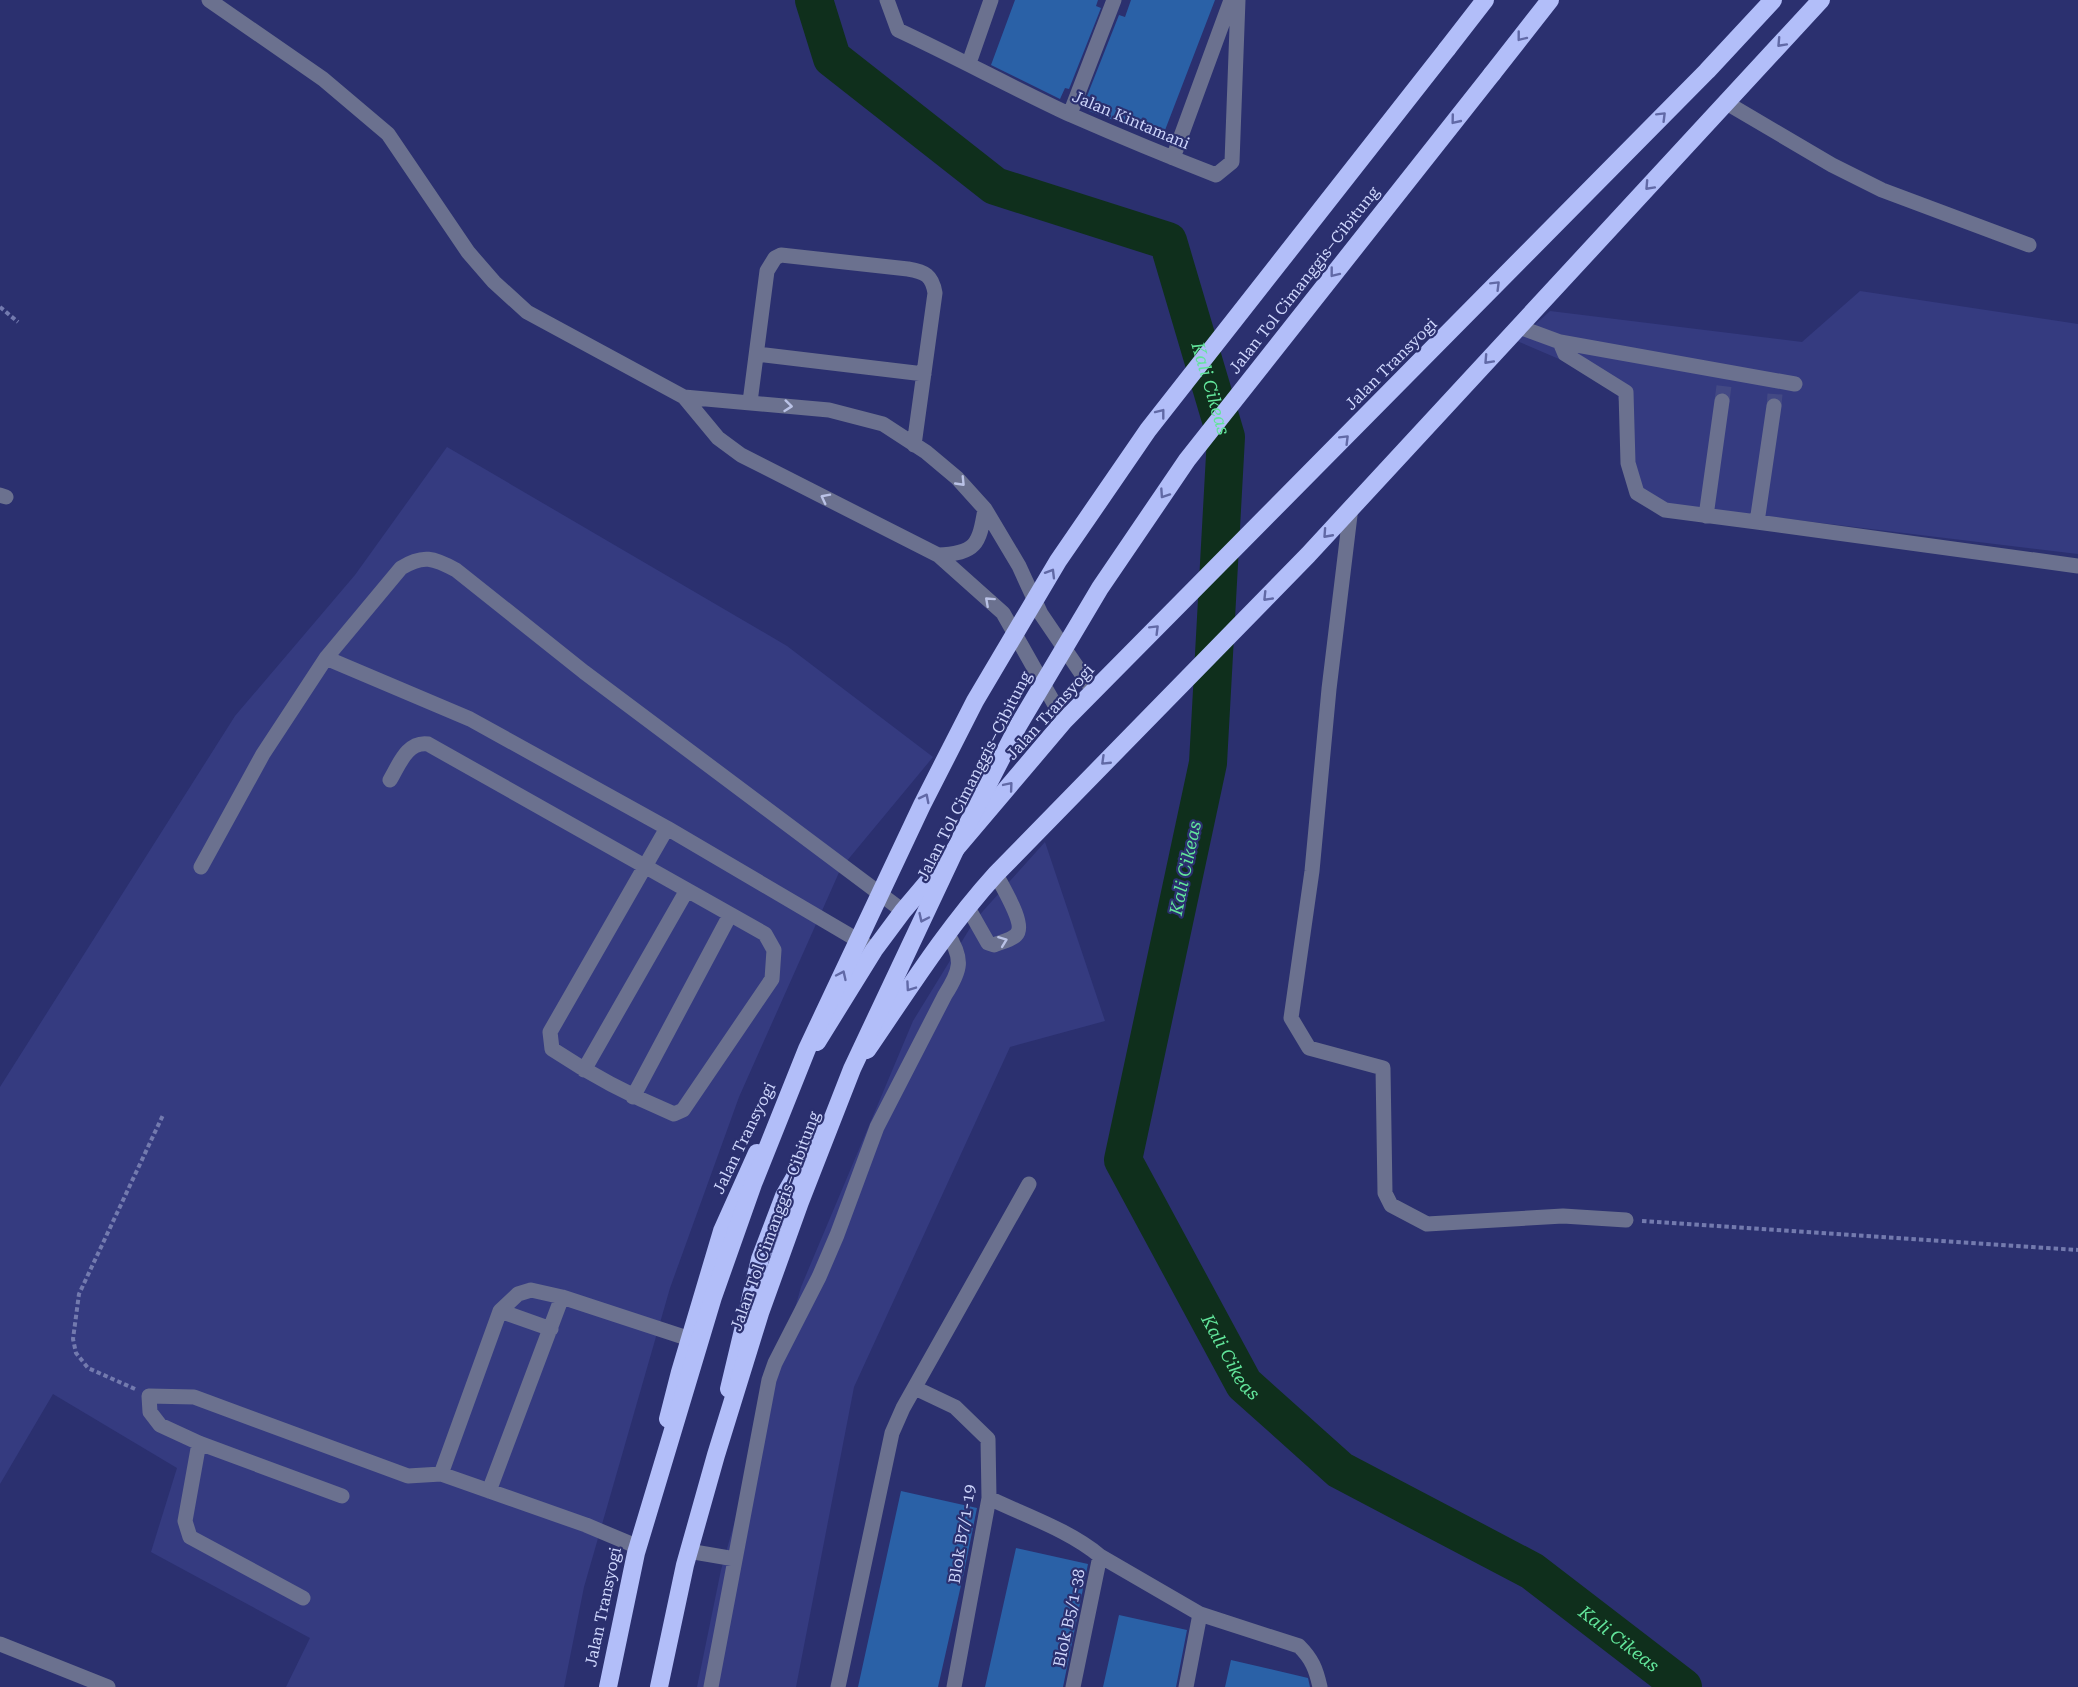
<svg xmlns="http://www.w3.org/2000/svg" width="2078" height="1687" font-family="'Roboto Serif',serif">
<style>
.built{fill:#353b80}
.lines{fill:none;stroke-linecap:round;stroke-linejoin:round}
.river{stroke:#0f2f1c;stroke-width:38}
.building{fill:#2a61a7}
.minor-tunnel{stroke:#434984;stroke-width:15;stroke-dasharray:15 8;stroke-linecap:butt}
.path{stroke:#737aae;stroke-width:4;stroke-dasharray:4.5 3;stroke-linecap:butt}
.minor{stroke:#6b718f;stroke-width:15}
.highway{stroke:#b2bef9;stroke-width:18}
.highway-bridge{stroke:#b2bef9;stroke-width:18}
.oneway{stroke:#6169a6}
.oneway2{stroke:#bac2e6}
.labels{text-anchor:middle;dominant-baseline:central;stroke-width:4.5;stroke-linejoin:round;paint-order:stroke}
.street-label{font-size:16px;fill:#ced6fc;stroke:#2b306f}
.water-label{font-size:18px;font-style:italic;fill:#62e59b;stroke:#2b306f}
</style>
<rect width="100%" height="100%" fill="#2b306f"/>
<path class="built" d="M1860 291 2078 324V554L1640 501 1615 383 1517 341 1550 311 1802 342Z
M447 447 787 646 933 757 841 868 739 1097 670 1288 584 1587 564 1687H286L310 1638 151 1552 177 1468 53 1394 0 1484V1087L235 716 355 575Z
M1045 842 1105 1021 1010 1047 854 1387 796 1687H697L721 1570 801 1287 913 1021 975 920Z"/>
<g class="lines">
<path class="river" id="s1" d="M814 0 832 58 995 186 1168 241 1226 437 1208 763 1123 1160 1244 1384 1340 1470 1532 1571 1683 1687"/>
</g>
<path class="building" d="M1015 0H1098L1096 6 1101 8 1069 89 1065 88 1060 99 991 65Z
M1131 0H1215L1162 138 1089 111 1094 99 1087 96 1119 15 1125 17Z
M901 1491 977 1508 964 1572 938 1687H858Z
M1016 1548 1088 1564 1063 1687H985Z
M1119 1615 1187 1630 1176 1687H1103Z
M1231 1660 1308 1678 1310 1687H1225Z"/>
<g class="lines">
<path class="minor-tunnel" d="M1722 401 1724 386
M1774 406 1775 394"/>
<path class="path" d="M0 307 18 322
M1642 1221 2078 1250
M135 1389 88 1368 76 1353 73 1339 79 1294 163 1115"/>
<path class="minor" d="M209 0 323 79 388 134 468 252 494 282 527 312 684 397 718 438 741 455 938 555 1003 613 1064 721
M887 0 898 30C956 57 1013 88 1071 115 1119 136 1167 156 1216 175L1232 162 1238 0
M969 63 991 0
M1725 102 1832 165 1882 190 2029 245
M1070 114 1114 0
M1173 158 1231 0
M1519 327 1560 342 1565 354 1626 392 1628 463 1637 493 1665 510 1757 522 1774 406
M1560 342 1795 384
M757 354 924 374
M684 397 829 410 883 424 926 452 957 478 985 509 1019 566 1041 614 1094 692
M750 402 767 271 775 258 781 255 908 269C925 272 932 275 935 293L914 445
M0 495 6 497
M1351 507 1329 689 1312 871 1291 1018 1309 1048 1383 1068 1385 1193 1391 1205 1427 1224 1563 1216 1626 1220
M1706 516 1722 401
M1757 522 2078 566
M938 555C976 553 979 545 985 509
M326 658 470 719 667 828 866 945
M390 780C399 765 407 741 428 744L765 934 774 950 772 979 683 1110 674 1114C631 1096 591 1075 552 1049L550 1032 667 828
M201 867 263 754 326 658 401 568C423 554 434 558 456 570L584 672 903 911
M967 906 988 943 994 945C1000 942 1012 940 1016 935 1027 925 1001 885 996 874
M584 1070 687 890
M633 1097 730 915
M500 1311 518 1294 531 1290 562 1297 690 1339
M551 1329 500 1311 441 1474 586 1525 636 1546
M915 1388 955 1407 988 1439 989 1498 954 1687
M199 1443 185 1521 190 1537 303 1598
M489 1491 562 1297
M342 1496 199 1443 160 1425 150 1412 149 1396 194 1397 408 1476 441 1474
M989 1498C1026 1516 1069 1530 1100 1556L1200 1614 1299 1646C1312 1659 1316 1669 1320 1687
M694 1552 735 1559
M0 1644 108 1687
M711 1687 769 1380 775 1363 819 1277 837 1235 877 1127 945 995C961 970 964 959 947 933
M838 1687 892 1433 903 1408 1029 1184
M1073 1687 1100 1556
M1186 1687 1200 1614"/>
<path class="highway" d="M1447 49 1485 0
M1492 74 1550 0
M817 1042 874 950 903 911 1064 721 1707 71 1773 0
M867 1050C908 990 947 928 996 874L1308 555 1821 0
M729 1389 760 1259 784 1196 824 1126
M668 1419 680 1372 722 1231 757 1153"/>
<path class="highway-bridge" d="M608 1687 636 1553 713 1297 753 1184 807 1049 922 805 975 701 1058 561 1148 430 1447 49
M659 1687 685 1565 716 1455 760 1313 800 1202 852 1069 966 827 1018 726 1100 588 1187 460 1492 74"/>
</g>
<defs><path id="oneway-chevron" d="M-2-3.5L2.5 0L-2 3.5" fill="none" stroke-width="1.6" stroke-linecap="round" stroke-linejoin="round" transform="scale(1.5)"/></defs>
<g class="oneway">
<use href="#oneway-chevron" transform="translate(1521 37) rotate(128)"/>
<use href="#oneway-chevron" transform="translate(1781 43) rotate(133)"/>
<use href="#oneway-chevron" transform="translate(1662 116) rotate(-45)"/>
<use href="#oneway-chevron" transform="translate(1455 120) rotate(129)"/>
<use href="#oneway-chevron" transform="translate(1649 186) rotate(133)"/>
<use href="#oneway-chevron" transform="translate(1334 273) rotate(128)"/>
<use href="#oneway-chevron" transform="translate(1496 285) rotate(-45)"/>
<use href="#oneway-chevron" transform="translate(1488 360) rotate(133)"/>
<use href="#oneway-chevron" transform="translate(1161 413) rotate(-52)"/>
<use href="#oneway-chevron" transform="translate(1345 439) rotate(-45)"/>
<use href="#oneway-chevron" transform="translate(1164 494) rotate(124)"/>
<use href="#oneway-chevron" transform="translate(1327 534) rotate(132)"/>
<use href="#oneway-chevron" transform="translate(1051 573) rotate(-59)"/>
<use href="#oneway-chevron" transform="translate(1267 597) rotate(134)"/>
<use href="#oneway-chevron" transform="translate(1155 629) rotate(-45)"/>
<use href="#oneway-chevron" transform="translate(1105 761) rotate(136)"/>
<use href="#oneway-chevron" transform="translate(1009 786) rotate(-50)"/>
<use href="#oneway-chevron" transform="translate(925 798) rotate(-63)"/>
<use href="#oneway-chevron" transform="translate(923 918) rotate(115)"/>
<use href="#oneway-chevron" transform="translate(842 975) rotate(-65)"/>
<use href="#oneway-chevron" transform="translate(910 987) rotate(125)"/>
</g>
<g class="oneway2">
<use href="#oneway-chevron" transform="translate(788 406) rotate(6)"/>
<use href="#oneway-chevron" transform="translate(961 482) rotate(46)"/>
<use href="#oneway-chevron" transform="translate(825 498) rotate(-153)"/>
<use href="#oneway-chevron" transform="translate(989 601) rotate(-138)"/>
<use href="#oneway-chevron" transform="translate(1003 941) rotate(-21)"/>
</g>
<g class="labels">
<g class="street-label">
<text transform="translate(1131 120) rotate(23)">Jalan Kintamani</text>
<text transform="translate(1304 280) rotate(-52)">Jalan Tol Cimanggis–Cibitung</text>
<text transform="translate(1391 364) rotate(-45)">Jalan Transyogi</text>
<text transform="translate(1050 712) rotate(-48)">Jalan Transyogi</text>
<text transform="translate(974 776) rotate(-63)">Jalan Tol Cimanggis–Cibitung</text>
<text transform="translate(744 1138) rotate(-64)">Jalan Transyogi</text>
<text transform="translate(775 1221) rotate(-70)">Jalan Tol Cimanggis–Cibitung</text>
<text transform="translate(962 1534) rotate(-81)">Blok B7/1-19</text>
<text transform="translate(603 1607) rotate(-78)">Jalan Transyogi</text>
<text transform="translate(1069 1618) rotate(-78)">Blok B5/1-38</text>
</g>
<g class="water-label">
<text stroke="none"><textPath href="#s1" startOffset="603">Kali Cikeas</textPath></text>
<text transform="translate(1185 868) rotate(-78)">Kali Cikeas</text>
<text stroke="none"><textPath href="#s1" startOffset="1611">Kali Cikeas</textPath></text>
<text stroke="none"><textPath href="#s1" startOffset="2097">Kali Cikeas</textPath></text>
</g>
</g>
</svg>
